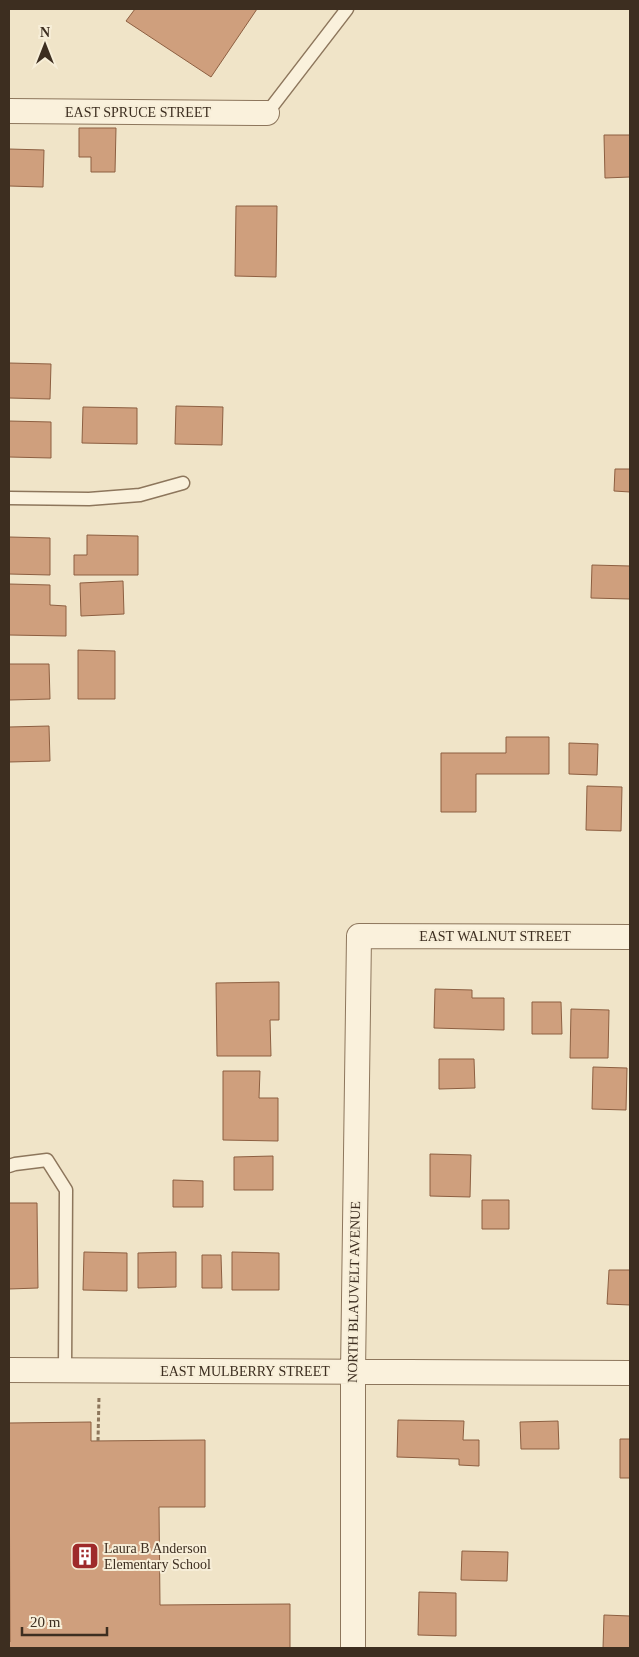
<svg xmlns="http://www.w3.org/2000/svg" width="639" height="1657" font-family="Georgia,serif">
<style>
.building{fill:#cf9f7d;stroke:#8d5f41}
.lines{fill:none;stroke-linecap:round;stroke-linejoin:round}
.service-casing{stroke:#8d765c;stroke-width:15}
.minor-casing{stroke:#8d765c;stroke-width:26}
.path{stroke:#8d765c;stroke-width:3;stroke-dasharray:4 2.5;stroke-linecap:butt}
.service{stroke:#faf1dc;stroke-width:12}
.minor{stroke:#faf1dc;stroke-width:24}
.labels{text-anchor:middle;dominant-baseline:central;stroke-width:4;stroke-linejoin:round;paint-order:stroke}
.street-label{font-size:14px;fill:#3d2e20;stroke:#f7eed8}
.poi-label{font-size:14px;fill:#3d2e20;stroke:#f7eed8;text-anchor:start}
</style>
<rect width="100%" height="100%" fill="#f0e4c8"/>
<path class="building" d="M135 9H257L211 77 126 21Z
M79 128H116L115 172H91V157H79Z
M604 135H630V177L605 178Z
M9 149 44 150 43 187 9 186Z
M236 206H277L276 277 235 276Z
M9 363 51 364 50 399 9 398Z
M176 406 223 407 222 445 175 444Z
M83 407 137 408V444L82 443Z
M9 421 51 422V458L9 457Z
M615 469H630V492L614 491Z
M87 535 138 536V575H74V555H87Z
M9 537 50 538V575L9 574Z
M592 565 630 566V599L591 598Z
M123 581 124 614 81 616 80 583Z
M9 584 50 585V605L66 606V636L9 635Z
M78 650 115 651V699H78Z
M9 664H49L50 699 9 700Z
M49 726 50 761 9 762V727Z
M506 737H549V774H476V812H441V753H506Z
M569 743 598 744 597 775 569 774Z
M587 786 622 787 621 831 586 830Z
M279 982V1020H270L271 1056H217L216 983Z
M435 989 472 990V998H504V1030L434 1028Z
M532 1002H561L562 1034H532Z
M571 1009 609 1010 608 1058H570Z
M439 1059H474L475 1088 439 1089Z
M593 1067 627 1068 626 1110 592 1109Z
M223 1071H260L259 1098H278V1141L223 1140Z
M430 1154 471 1155 470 1197 430 1196Z
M273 1156V1190H234V1157Z
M173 1180 203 1181V1207H173Z
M482 1200H509V1229H482Z
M9 1203H37L38 1288 9 1289Z
M84 1252 127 1253V1291L83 1290Z
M176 1252V1287L138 1288V1253Z
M232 1252 279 1253V1290H232Z
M202 1255H221L222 1288H202Z
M609 1270H630V1305L607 1304Z
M398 1420 464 1421 463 1440H479V1466L459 1465V1459L397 1457Z
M558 1421 559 1449H521L520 1422Z
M91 1422V1441L205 1440V1507H159L160 1605 290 1604V1648H9V1642H10L9 1423Z
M620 1439H630V1478H620Z
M462 1551 508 1552 507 1581 461 1580Z
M419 1592 456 1593V1636L418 1635Z
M604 1615 630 1616V1648H603Z"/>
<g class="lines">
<defs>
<path id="service" d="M267 113 347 9
M9 498 89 499 140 495 183 483
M9 1166 15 1164 47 1160 66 1190 65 1370"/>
<path id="minor" d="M9 111 267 113
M9 1370 630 1373
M353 1648V1372L359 936 630 937"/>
</defs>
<use href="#service" class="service-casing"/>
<use href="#minor" class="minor-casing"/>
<path class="path" d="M98 1441 99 1396"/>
<use href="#service" class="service"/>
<use href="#minor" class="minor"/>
</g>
<defs>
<symbol id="building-square" viewBox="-11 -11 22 22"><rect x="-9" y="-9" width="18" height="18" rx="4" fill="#9e2a2b" stroke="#f7eed8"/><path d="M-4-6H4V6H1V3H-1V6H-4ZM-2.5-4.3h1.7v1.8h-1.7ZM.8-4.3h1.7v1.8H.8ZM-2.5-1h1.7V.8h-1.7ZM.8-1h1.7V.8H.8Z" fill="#fff"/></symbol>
</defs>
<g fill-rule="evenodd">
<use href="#building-square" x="69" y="1540" width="32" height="32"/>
</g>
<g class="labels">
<g class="street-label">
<text x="138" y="112">EAST SPRUCE STREET</text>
<text x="495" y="936">EAST WALNUT STREET</text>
<text transform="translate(354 1292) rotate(-89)">NORTH BLAUVELT AVENUE</text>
<text x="245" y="1371">EAST MULBERRY STREET</text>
</g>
<g class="poi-label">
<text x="104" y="1548">Laura B Anderson<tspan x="104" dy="16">Elementary School</tspan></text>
</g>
</g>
<rect width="639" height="1657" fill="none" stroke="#3d2e20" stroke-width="20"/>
<g transform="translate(45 45)" stroke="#f7eed8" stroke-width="4" paint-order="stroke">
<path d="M0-4L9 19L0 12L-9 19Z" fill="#3d2e20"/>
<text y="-8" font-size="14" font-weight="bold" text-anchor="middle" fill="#3d2e20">N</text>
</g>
<path d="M22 1627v8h85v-8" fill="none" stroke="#3d2e20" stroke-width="2.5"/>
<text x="30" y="1627" font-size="15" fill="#3d2e20" stroke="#f7eed8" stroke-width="4" paint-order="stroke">20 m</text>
</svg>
